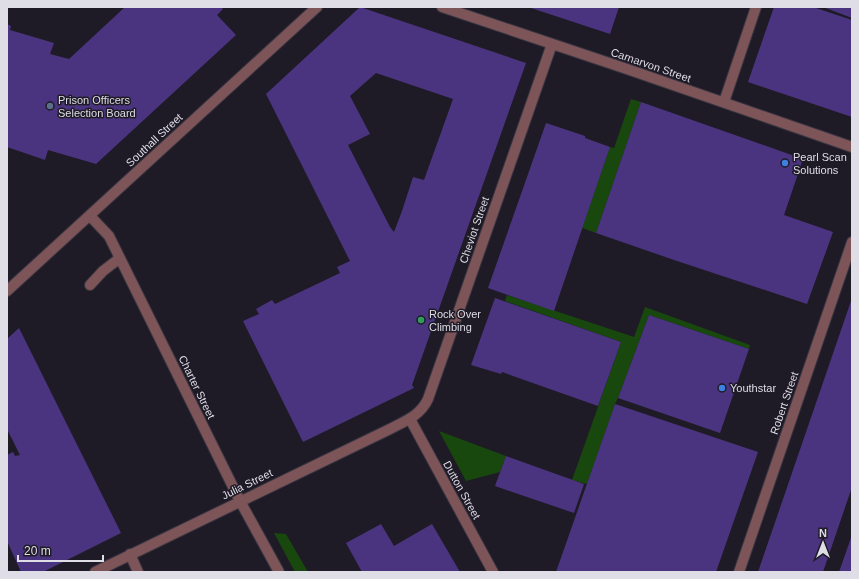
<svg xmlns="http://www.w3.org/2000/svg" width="859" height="579" font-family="Helvetica,sans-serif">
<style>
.green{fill:#18480d}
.building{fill:#4b347f;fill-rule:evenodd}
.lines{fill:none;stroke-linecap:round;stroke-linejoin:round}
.minor-casing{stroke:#393642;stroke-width:12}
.minor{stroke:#7d5457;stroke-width:10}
.service-dot{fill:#5c6f8a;stroke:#1e1b27;stroke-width:1.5}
.shop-dot{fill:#3f7fe0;stroke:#1e1b27;stroke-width:1.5}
.leisure-dot{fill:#2e9e5b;stroke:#1e1b27;stroke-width:1.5}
.labels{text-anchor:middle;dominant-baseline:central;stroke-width:3;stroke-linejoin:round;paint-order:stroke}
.street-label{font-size:11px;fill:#dfdde6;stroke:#1e1b27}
.poi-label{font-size:11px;fill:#dfdde6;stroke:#1e1b27;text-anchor:start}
</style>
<rect width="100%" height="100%" fill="#1e1b27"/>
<path class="green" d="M631 99 641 102 596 233 582 228 610 147 614 148Z
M507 295 634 337 645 307 750 345 749 349 649 315 618 398 615 404 587 484 572 480 621 342 505 301Z
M439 431 506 456 500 472 466 481Z
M274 533 286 534 308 572H295Z"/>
<path class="building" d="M125 7H221L223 9 217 15 236 35 96 164 48 150 45 160 7 147V24L11 26 10 30 54 43 50 54 69 59Z
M360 7 526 63 412 385 414 388 303 442 243 321 259 314 256 309 272 300 275 304 340 273 337 267 350 261 266 94ZM376 73 453 99 424 180 413 177 402 211 394 232 390 227 348 145 370 134 350 96Z
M528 7H619L610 34Z
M774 7H813L852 20V117L748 82Z
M823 7H852V18Z
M641 102 803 159 784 215 833 232 807 304 677 261 596 233Z
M546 123 585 136V138L610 147 554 311 488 288Z
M495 298 621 342 598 406 502 372 501 374 471 365Z
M851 301 852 302V487L823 572H758Z
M649 315 749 349 720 433 618 398Z
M19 328 121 533 43 572H21L7 541V455L13 452 15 456 20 455 7 429V339Z
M615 404 758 452 716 572H556Z
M506 456 584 484 574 513 495 486Z
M381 524 394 546 432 524 460 572H362L346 543Z
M852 535V572H839Z"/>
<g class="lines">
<defs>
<path id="minor" d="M442 7 624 68 852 147
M724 102 756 7
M90 216 109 236 240 501 279 572
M90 285 103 271 120 258
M7 291 317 7
M410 419 493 572
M130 554 138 572
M95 572 390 429C405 421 420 416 428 399L552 44
M739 572 852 242"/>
</defs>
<use href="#minor" class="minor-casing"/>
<use href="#minor" class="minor"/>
</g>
<circle class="service-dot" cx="50" cy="106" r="4"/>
<g class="shop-dot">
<circle cx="785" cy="163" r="4"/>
<circle cx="722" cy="388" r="4"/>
</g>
<circle class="leisure-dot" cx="421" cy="320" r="4"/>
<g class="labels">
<g class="street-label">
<text transform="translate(651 65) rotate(19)">Carnarvon Street</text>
<text transform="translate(154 140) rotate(-43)">Southall Street</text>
<text transform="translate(474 230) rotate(-71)">Cheviot Street</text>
<text transform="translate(197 387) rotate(64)">Charter Street</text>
<text transform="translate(784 403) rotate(-71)">Robert Street</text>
<text transform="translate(247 484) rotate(-26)">Julia Street</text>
<text transform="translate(462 490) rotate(61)">Dutton Street</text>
</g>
<g class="poi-label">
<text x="58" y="100">Prison Officers<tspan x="58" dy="13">Selection Board</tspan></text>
<text x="793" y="157">Pearl Scan<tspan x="793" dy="13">Solutions</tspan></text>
<text x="429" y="314">Rock Over<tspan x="429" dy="13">Climbing</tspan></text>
<text x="730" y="388">Youthstar</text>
</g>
</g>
<rect width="859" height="579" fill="none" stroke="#dfdde6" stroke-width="16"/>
<g transform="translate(823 543)" stroke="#1e1b27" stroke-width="3" paint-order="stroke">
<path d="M0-3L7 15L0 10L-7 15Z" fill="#dfdde6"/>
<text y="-6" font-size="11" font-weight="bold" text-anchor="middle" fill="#dfdde6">N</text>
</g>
<path d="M18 555v6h85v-6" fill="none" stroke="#dfdde6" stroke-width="2"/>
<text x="24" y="555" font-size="12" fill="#dfdde6" stroke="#1e1b27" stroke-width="3" paint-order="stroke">20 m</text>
</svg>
